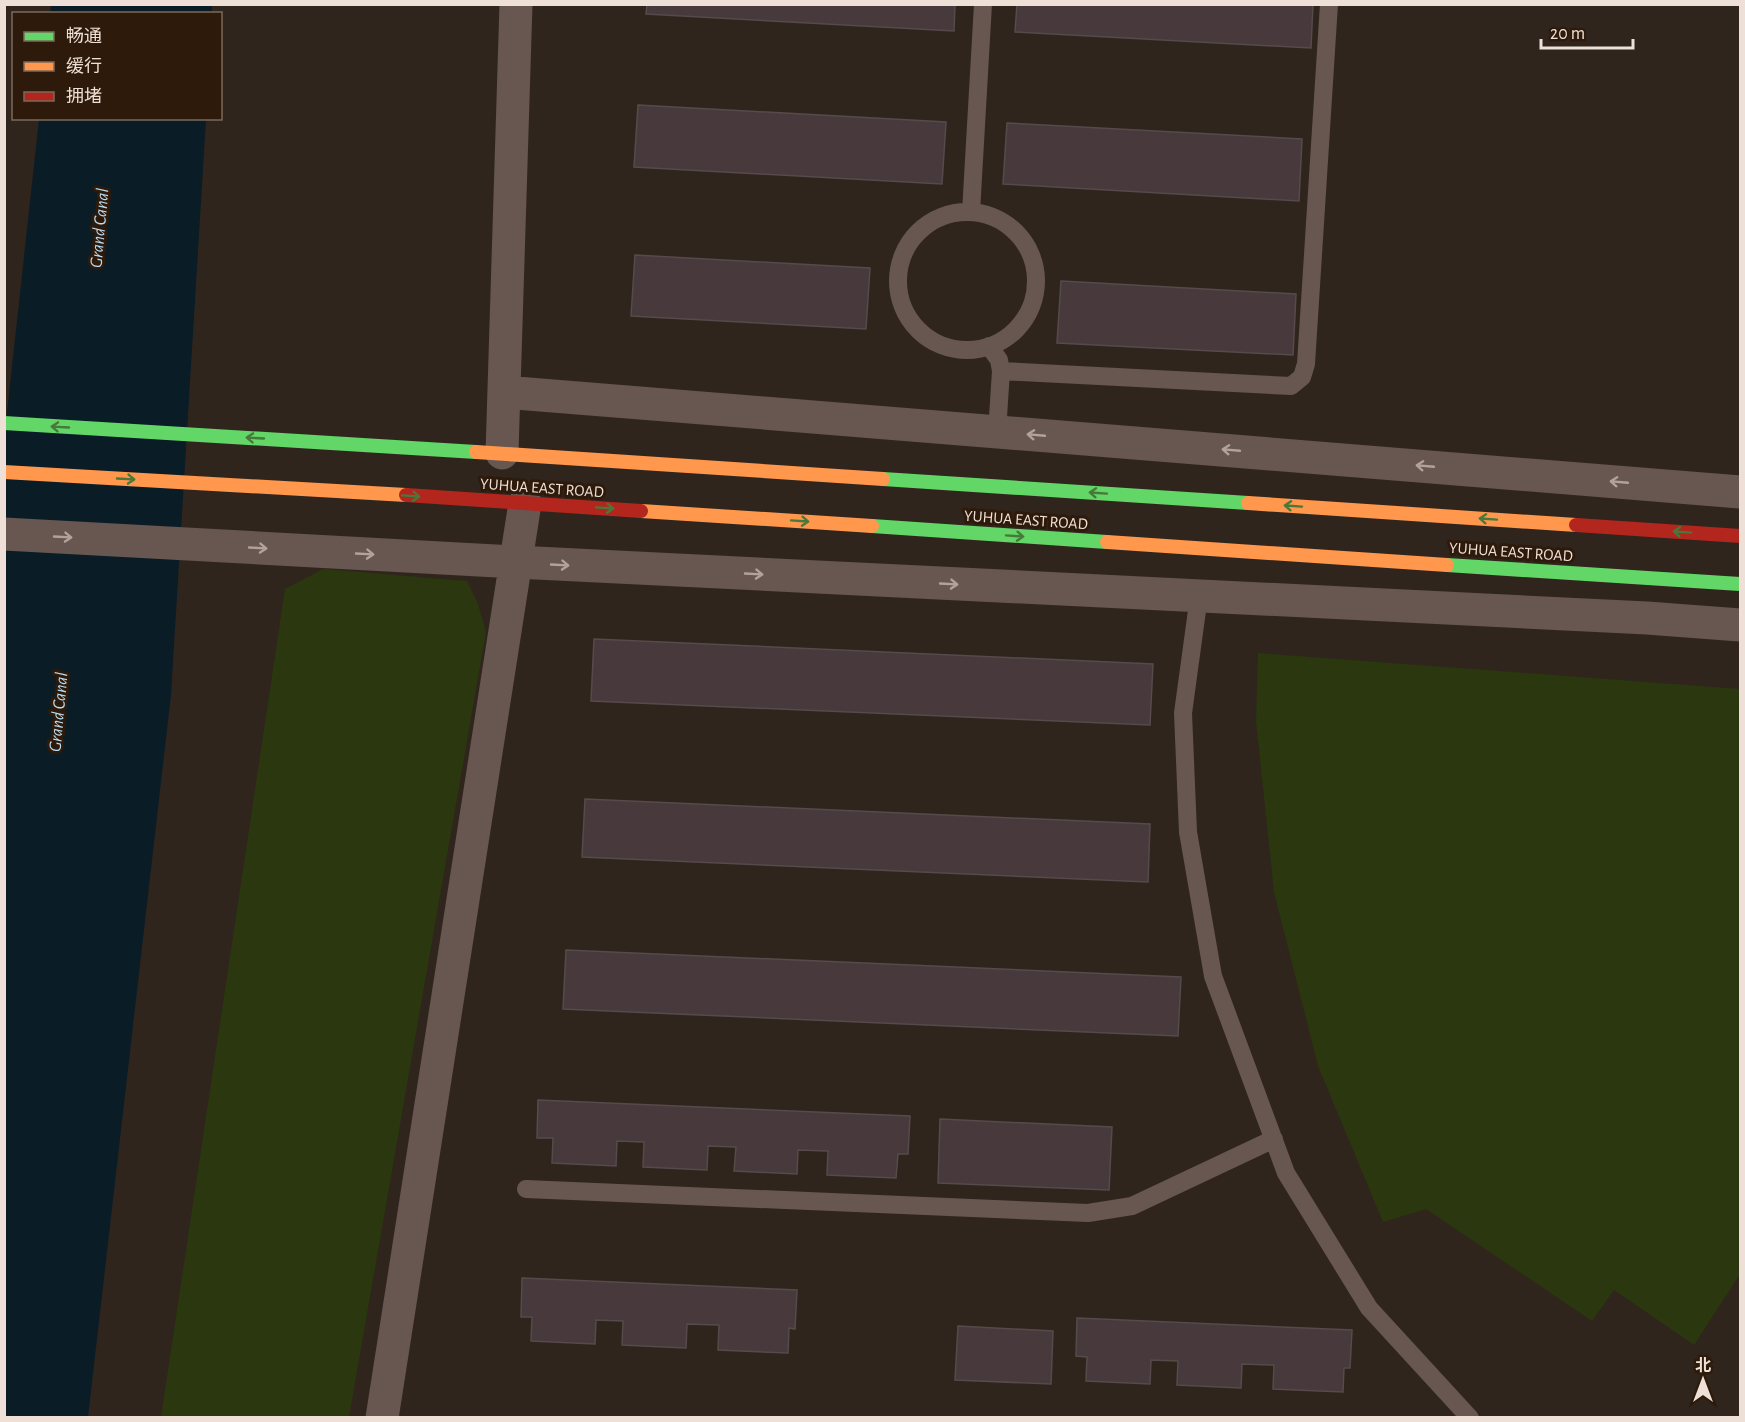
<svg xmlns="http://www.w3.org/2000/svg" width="1745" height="1422" font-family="'Alegreya Sans','Noto Sans SC',sans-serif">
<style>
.green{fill:#2a370f}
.water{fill:#0a1c26}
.building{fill:#47393c;stroke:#554b4b;stroke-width:1.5}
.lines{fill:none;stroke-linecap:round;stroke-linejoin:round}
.lane{stroke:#675750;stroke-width:18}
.street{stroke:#675750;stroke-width:33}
.fast{stroke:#63d668;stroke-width:14}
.slow{stroke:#ff974d;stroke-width:14}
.jam{stroke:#b3261e;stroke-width:14}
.oneway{stroke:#48783a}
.oneway2{stroke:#b1a29a}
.labels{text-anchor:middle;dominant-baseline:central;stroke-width:6;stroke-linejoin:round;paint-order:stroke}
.street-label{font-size:16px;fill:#eee0d6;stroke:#2e1a0b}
.water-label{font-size:18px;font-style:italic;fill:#b9dcf3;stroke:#2e1a0b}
</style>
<rect width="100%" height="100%" fill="#30251d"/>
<path class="green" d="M323 569 467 581 478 604 486 632 349 1417H161L285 589Z
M1258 653 1740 689V1274L1694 1345 1614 1290 1592 1321 1426 1209 1383 1222 1318 1066 1274 892 1256 721Z"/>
<path class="water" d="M51 5V4L212 5V13H50Z
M39 119H206L171 695 88 1417H4V440Z"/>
<path class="building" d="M647 4H955L954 31 646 14Z
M1017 4H1313L1311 48 1015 32Z
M638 105 946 122 942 184 634 167Z
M1007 123 1302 139 1299 201 1003 184Z
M635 255 870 268 866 329 631 316Z
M1061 281 1296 294 1293 355 1057 343Z
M594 639 1153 664 1150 725 591 701Z
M585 799 1150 824 1148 882 582 857Z
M566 950 1181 977 1178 1036 563 1009Z
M538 1100 910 1116 908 1154H898L896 1178 827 1175 828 1151 798 1150 797 1174 734 1171 736 1147 708 1146 707 1170 643 1167 644 1142 617 1141 616 1166 552 1163 553 1138H537Z
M940 1119 1112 1127 1109 1190 938 1183Z
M522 1278 797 1290 795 1329 789 1328 788 1353 718 1350 719 1325 687 1324 686 1348 622 1345 623 1321 596 1320 595 1344 531 1341 532 1317H521Z
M1077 1318 1352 1330 1350 1368H1344L1343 1392 1273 1389 1274 1365 1242 1364 1241 1388 1177 1385 1178 1361 1151 1360 1150 1384 1086 1381 1087 1357 1076 1356Z
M958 1326 1053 1331 1051 1384 955 1380Z"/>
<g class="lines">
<path class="lane" d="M971 212 983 4
M898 281a69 69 0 1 1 138 0a69 69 0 1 1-138 0Z
M989 346 999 360 1001 371 997 432
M1001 371 1291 386 1302 377 1306 364 1329 4
M1199 596 1183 713 1188 832 1213 976 1286 1173 1369 1308 1470 1418
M526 1189 1088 1213 1132 1206 1274 1139"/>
<path class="street" d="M504 392 1740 492
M502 453 516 4
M4 534 516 562 1647 618 1740 625
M382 1418 525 503"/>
<path class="fast" d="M4 423 476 452
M883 479 1248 503
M872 526 1107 542
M1447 565 1740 584"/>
<path class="slow" d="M476 452 883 479
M4 472 406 495
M1248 503 1576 525
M641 511 872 526
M1107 542 1447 565"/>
<path class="jam" d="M406 495 641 511
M1576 525 1740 536"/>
</g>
<defs><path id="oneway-shaft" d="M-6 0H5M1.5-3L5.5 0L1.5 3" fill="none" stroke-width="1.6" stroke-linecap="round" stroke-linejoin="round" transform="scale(1.5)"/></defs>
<g class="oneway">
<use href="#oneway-shaft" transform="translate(60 427) rotate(-177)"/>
<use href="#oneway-shaft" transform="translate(255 438) rotate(-177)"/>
<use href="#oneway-shaft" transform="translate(126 479) rotate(3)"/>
<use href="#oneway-shaft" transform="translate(1098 493) rotate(-176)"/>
<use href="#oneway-shaft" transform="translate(411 496) rotate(4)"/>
<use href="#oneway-shaft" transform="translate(1293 506) rotate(-176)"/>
<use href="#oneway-shaft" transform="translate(605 508) rotate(4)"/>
<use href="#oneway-shaft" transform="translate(1488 519) rotate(-176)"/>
<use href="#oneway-shaft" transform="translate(800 521) rotate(4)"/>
<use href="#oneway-shaft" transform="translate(1682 532) rotate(-176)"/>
<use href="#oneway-shaft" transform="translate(1015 536) rotate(4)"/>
</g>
<g class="oneway2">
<use href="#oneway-shaft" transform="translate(1036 435) rotate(-175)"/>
<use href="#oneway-shaft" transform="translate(1231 450) rotate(-175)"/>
<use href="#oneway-shaft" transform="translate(1425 466) rotate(-175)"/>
<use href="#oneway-shaft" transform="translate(1619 482) rotate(-175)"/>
<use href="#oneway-shaft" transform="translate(63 537) rotate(3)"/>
<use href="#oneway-shaft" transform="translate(258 548) rotate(3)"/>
<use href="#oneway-shaft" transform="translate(365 554) rotate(3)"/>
<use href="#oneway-shaft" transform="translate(560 565) rotate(3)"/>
<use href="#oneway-shaft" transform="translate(754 574) rotate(3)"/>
<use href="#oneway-shaft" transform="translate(949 584) rotate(3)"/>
</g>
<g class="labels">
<g class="street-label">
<text transform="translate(542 488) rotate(4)">YUHUA EAST ROAD</text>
<text transform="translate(1026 520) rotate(4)">YUHUA EAST ROAD</text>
<text transform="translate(1511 552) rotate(4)">YUHUA EAST ROAD</text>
</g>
<g class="water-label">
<text transform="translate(100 228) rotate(-85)">Grand Canal</text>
<text transform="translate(59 712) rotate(-85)">Grand Canal</text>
</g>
</g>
<rect width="1745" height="1422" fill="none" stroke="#eee0d6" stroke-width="12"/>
<rect x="12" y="12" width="210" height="108" fill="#2e1a0b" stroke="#7b695c" stroke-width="1.5"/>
<rect x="24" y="32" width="30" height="9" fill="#63d668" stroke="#7b695c" stroke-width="1.5"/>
<text x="66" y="42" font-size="18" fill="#eee0d6">畅通</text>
<rect x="24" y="62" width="30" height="9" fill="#ff974d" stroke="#7b695c" stroke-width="1.5"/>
<text x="66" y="72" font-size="18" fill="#eee0d6">缓行</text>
<rect x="24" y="92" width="30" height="9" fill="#b3261e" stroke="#7b695c" stroke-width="1.5"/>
<text x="66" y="102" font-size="18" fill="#eee0d6">拥堵</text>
<g transform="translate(1703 1380)" stroke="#2e1a0b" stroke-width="4.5" paint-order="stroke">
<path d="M0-4.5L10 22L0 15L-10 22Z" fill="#eee0d6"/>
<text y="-9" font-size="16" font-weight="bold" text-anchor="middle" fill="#eee0d6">北</text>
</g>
<path d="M1541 39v9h92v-9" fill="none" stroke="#eee0d6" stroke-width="3"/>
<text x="1550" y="39" font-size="18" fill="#eee0d6" stroke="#2e1a0b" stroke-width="4.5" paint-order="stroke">20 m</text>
</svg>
